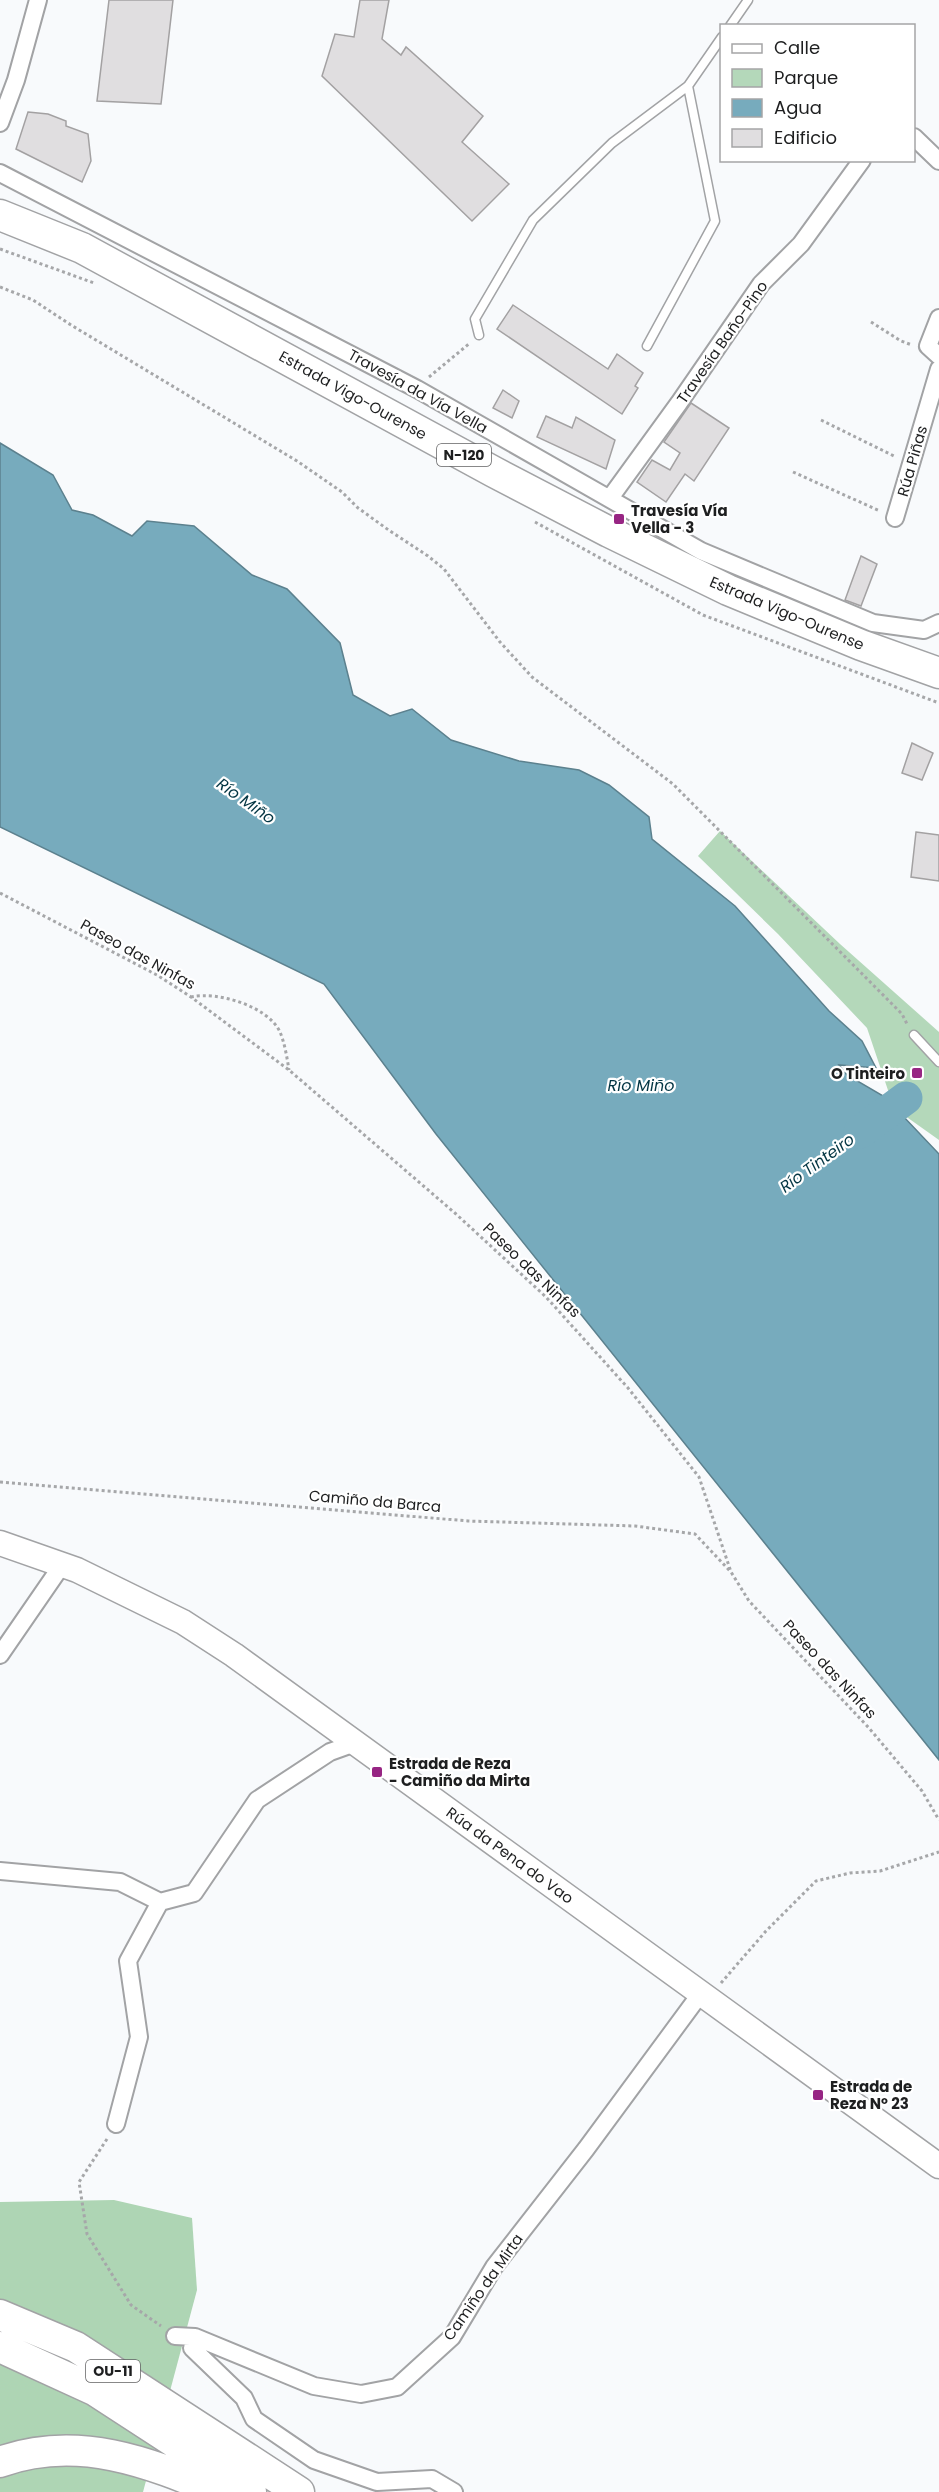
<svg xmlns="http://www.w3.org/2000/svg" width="939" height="2492" font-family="Poppins,sans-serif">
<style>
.green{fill:#b4d8ba}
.forest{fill:#aed5b4}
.water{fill:#77abbd;stroke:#5c818e;stroke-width:1.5}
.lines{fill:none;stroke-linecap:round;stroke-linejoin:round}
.river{stroke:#77abbd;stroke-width:33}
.building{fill:#e0dee0;stroke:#a3a1a2;stroke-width:1.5}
.lane-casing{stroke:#a2a3a5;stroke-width:11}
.street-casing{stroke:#a2a3a5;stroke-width:20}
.secondary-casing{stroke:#a2a3a5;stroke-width:27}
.highway-casing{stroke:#a2a3a5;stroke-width:33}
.path{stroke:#a6a7a9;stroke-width:3;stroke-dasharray:3 3;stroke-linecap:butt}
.lane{stroke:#fff;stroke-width:8}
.street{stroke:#fff;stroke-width:16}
.secondary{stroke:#fff;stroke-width:24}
.highway{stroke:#fff;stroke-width:30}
.poi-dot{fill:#972583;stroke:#fff;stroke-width:2}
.labels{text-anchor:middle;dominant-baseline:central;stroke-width:4.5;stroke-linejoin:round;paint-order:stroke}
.shield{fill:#fff;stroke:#626263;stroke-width:1.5}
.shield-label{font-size:14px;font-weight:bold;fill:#1e1f20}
.street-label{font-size:15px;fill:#1e1f20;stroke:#fff}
.poi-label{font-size:15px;font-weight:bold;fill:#1e1f20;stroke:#fff;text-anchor:start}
.water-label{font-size:16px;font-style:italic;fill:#033543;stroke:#fff}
</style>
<rect width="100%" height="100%" fill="#f8fafc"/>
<path class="green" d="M720 831 840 944 939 1032V1140L894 1108 867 1028 778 934 698 856Z"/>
<path class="forest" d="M114 2200 192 2218 197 2290 143 2492H0V2202Z"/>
<path class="water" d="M0 443 53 475 72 510 93 515 132 536 147 521 194 526 252 575 287 589 340 643 353 695 390 716 412 709 451 740 519 761 579 770 609 785 649 817 652 839 735 906 829 1011 862 1041 876 1068 839 1065 847 1075 885 1097 939 1154V1760L436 1134 324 984 0 827Z"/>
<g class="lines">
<path class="river" d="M860 1132 906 1098"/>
</g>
<path class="building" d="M109 0H173L161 104 97 101Z
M360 0H389L382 39 401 55 406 47 483 116 462 142 509 184 472 221 322 76 335 34 354 37Z
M28 112 48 114 66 121V126L88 134 91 161 82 182 16 149Z
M513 305 608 369 617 354 643 373 635 386 638 388 622 414 497 329Z
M503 390 519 401 512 418 493 408Z
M691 403 729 428 694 481 685 474 666 502 637 482 652 460 670 470 680 453 664 442Z
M546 416 572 428 576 417 615 440 606 469 537 437Z
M861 556 877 564 861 606 845 600Z
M912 743 933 753 922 780 902 773Z
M916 832 939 835V881L911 877Z"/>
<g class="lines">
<defs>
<path id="lane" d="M730 26 748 0
M479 335 475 319 533 220 612 143 688 86 722 37
M647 346 715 221 688 86
M914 1035 939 1062"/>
<path id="street" d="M0 123 16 80 38 0
M914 137 939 161
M0 173 417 389 701 551 873 623 924 630 939 623
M939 318 928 346 939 356
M610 498 679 403 761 284 801 244 862 160
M895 518 939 369
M0 1655 62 1565
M0 1871 120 1882 160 1902
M116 2124 139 2037 128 1961 160 1902 194 1893 257 1800 330 1752 355 1743
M175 2336 195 2337 314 2386 361 2394 397 2387 452 2337 494 2267 586 2149 701 1993
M192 2348 244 2398 254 2419 314 2460 377 2482 432 2479 454 2492"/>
<path id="secondary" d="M0 1543 77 1570 183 1622 234 1655 939 2166"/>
<path id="highway" d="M0 215 82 248 494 472 609 532 728 590 861 645 939 673
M0 2315 76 2347 299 2492
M0 2347 94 2390 251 2492
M0 2462C77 2434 149 2462 219 2492"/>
</defs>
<use href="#lane" class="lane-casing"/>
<use href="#street" class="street-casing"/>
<use href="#secondary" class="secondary-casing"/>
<use href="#highway" class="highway-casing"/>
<path class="path" d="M0 249 94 283
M0 287 33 300 71 325 297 461 342 492 358 508 390 531 428 556 444 569 500 642 532 677 673 784 902 1014 907 1024
M871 322 901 341 912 345
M429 377 470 343
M821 420 896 457
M793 472 880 511
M535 522 703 615 939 703
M0 893 157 975 191 997 289 1070 456 1214 546 1297 628 1388 699 1477 731 1572 749 1601 869 1728 922 1791 939 1820
M191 997C217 991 268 1006 280 1032 285 1044 287 1058 289 1070
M0 1482 468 1521 635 1526 695 1534 730 1571
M721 1983 766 1931 816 1881 850 1873 880 1871 939 1852
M107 2139 79 2182 87 2234 131 2305 161 2326"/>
<use href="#lane" class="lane"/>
<use href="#street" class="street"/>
<use href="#secondary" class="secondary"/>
<use href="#highway" class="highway"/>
</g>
<g class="poi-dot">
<rect x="613" y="513" width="12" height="12" rx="3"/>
<rect x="911" y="1067" width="12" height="12" rx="3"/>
<rect x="371" y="1766" width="12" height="12" rx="3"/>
<rect x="812" y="2089" width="12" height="12" rx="3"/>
</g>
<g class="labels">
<g class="shield">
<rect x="437" y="444" width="54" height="22" rx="4.5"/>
<rect x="86" y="2360" width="54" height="22" rx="4.5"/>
</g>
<g class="shield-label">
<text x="464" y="455">N-120</text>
<text x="113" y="2371">OU-11</text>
</g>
<g class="street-label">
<text transform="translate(722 342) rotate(-55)">Travesía Baño-Pino</text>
<text transform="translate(418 391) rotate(29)">Travesía da Vía Vella</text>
<text transform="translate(353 395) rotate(29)">Estrada Vigo-Ourense</text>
<text transform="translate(912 461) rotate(-74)">Rúa Piñas</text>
<text transform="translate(787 613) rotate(23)">Estrada Vigo-Ourense</text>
<text transform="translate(138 954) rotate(29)">Paseo das Ninfas</text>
<text transform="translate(532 1270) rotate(44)">Paseo das Ninfas</text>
<text transform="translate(375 1501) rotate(5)">Camiño da Barca</text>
<text transform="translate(830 1669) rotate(47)">Paseo das Ninfas</text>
<text transform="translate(510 1855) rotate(36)">Rúa da Pena do Vao</text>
<text transform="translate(483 2287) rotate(-55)">Camiño da Mirta</text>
</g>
<g class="poi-label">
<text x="631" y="510">Travesía Vía<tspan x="631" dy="17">Vella - 3</tspan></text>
<text x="905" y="1073" text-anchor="end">O Tinteiro</text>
<text x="389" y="1763">Estrada de Reza<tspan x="389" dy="17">- Camiño da Mirta</tspan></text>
<text x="830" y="2086">Estrada de<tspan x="830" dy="17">Reza Nº 23</tspan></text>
</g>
<g class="water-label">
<text transform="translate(246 801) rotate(35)">Río Miño</text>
<text x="641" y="1085">Río Miño</text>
<text transform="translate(817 1163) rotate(-36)">Río Tinteiro</text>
</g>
</g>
<rect x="720" y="24" width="195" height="138" fill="#ffffff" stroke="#a5a5a6" stroke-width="1.5"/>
<rect x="732" y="44" width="30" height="9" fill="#ffffff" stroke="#a5a5a6" stroke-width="1.5"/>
<text x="774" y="54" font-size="18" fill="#1e1f20">Calle</text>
<rect x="732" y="69" width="30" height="18" fill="#b4d8ba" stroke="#a5a5a6" stroke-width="1.5"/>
<text x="774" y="84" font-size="18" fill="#1e1f20">Parque</text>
<rect x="732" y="99" width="30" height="18" fill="#77abbd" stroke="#a5a5a6" stroke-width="1.5"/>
<text x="774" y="114" font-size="18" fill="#1e1f20">Agua</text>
<rect x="732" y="129" width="30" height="18" fill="#e0dee0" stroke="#a5a5a6" stroke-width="1.5"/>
<text x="774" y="144" font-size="18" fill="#1e1f20">Edificio</text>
</svg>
